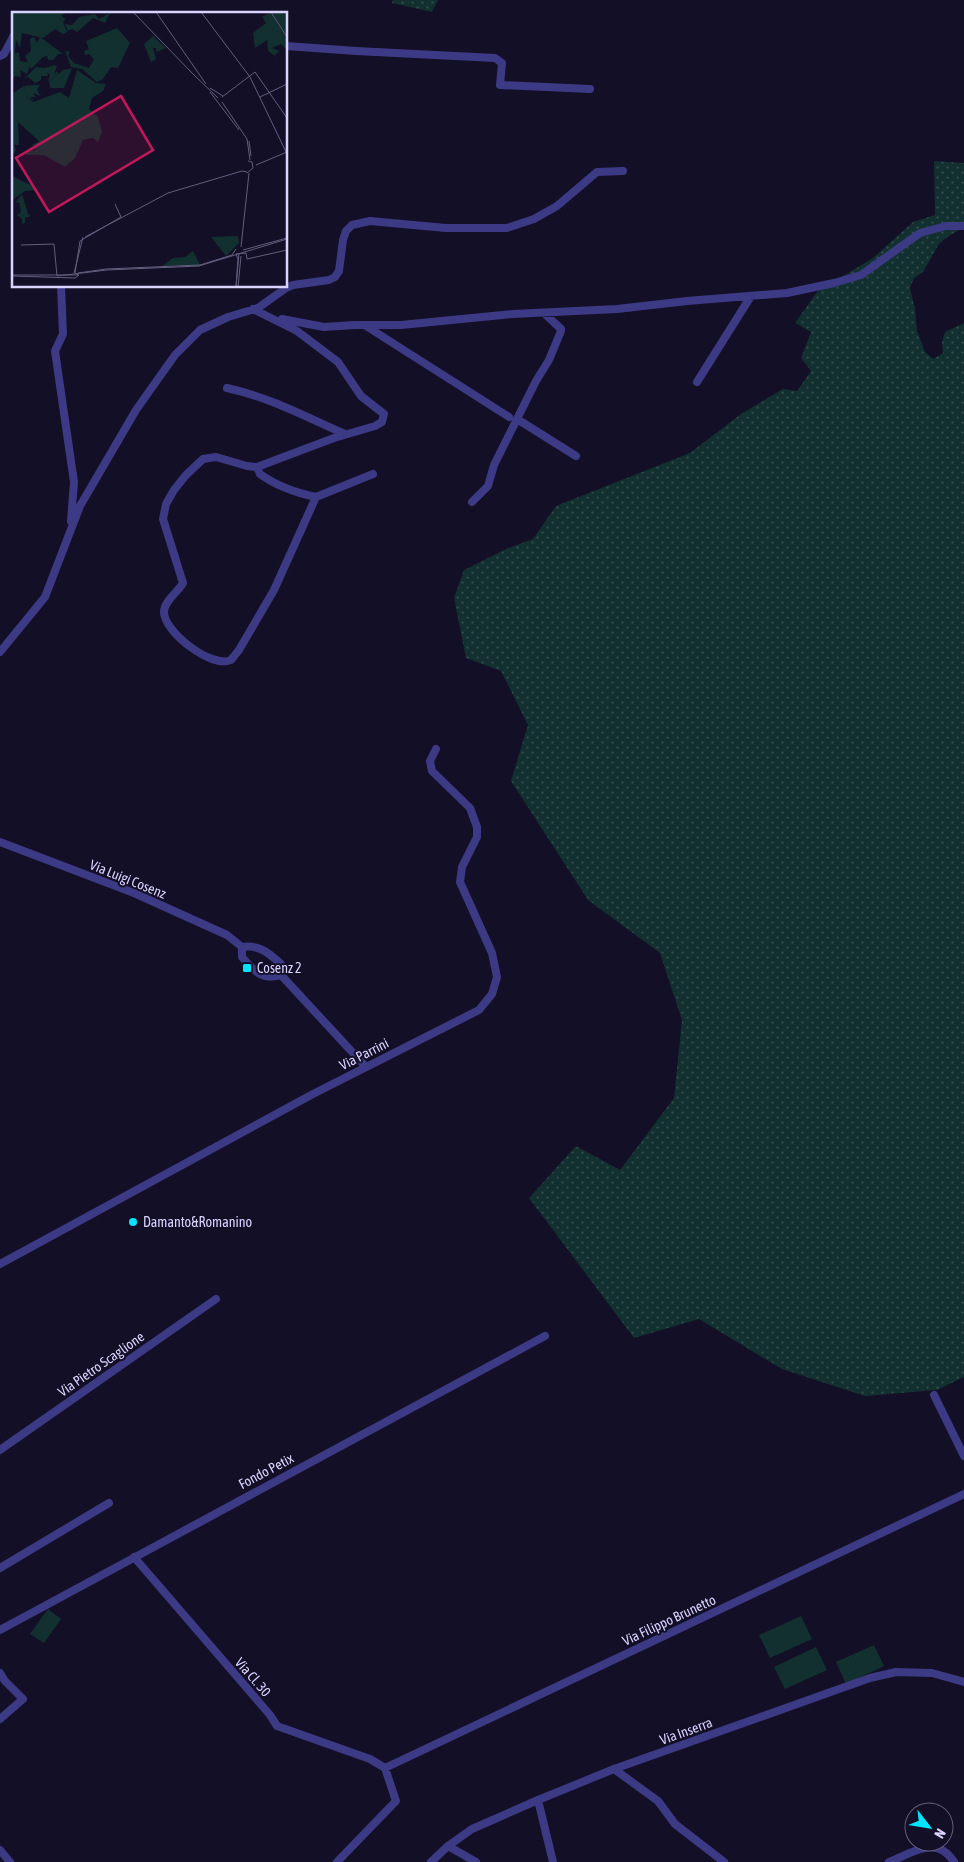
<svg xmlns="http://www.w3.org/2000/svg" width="964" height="1862" font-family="'Asap Condensed',sans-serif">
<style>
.grass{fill:url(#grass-dots)}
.park{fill:#12302f}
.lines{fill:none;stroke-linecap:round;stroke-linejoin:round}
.street{stroke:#3d3a85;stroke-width:8}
.poi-dot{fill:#00e5ff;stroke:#130f26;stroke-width:2}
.labels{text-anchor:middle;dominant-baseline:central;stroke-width:4;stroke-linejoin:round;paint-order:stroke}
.street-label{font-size:14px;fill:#d9d4ff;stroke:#130f26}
.poi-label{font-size:14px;fill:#d9d4ff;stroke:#130f26;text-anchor:start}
.inset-road{fill:none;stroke:#625e7d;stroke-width:1}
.view{fill:#c2185b;fill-opacity:0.15;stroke:#c2185b;stroke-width:2.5}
.inset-edge{fill:none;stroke:#d9d4ff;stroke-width:2.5}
</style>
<defs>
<pattern id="grass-dots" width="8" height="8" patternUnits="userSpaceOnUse" patternTransform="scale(1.25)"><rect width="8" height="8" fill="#12302f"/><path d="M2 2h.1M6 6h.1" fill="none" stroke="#344d4e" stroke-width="1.8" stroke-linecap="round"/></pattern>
</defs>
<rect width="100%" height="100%" fill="#130f26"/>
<path class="grass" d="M393 0H438L432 12 392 3Z
M934 161 964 163V227L946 238 939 244 923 272 914 278 910 288 915 309 917 331 925 352 933 359 943 353 942 342 945 332 964 323V1377L937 1390 865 1396 782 1369 699 1319 634 1338 529 1198 576 1146 620 1170 674 1098 682 1020 660 953 588 900 511 781 528 725 501 671 466 658 454 598 464 570 506 549 533 539 556 506 690 453 741 414 783 389 797 391 811 371 801 358 811 332 795 323 817 292 873 258 913 222 935 215Z"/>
<path class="park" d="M48 1609 61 1619 44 1643 30 1634Z
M801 1616 812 1639 770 1658 759 1635Z
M874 1645 884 1666 846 1684 836 1662Z
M816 1647 827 1670 785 1689 774 1667Z"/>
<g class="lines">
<path class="street" d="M286 46 356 51 495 58 502 63 500 85 590 89
M0 56 4 54 14 35
M61 286 63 334 55 351 74 482 71 521
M253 309 297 331 338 362 361 396 384 414 382 422 375 426 334 438 257 467 247 466 216 457 203 459 186 475 174 490 166 504 163 519 183 583C178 592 164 601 164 612 164 632 212 669 231 660L239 650 274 590 316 497C297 493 275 485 260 474L257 467
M282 319 324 327 354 325H401L513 314 617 309 687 301 787 293 834 283 861 275 920 233 946 226H964
M366 326 509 417
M697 382 751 296
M227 388C269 397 306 417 345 434
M517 419 576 456
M316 497 373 474
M472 502 488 486 494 465 536 381 549 360 561 331V329L544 313
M0 652 45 597 80 506 136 410 175 355 200 330 228 317 258 308 286 288 293 285 329 280 335 277 339 271 343 240 346 231 352 225 370 221 446 228H507L534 219 557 206 597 172 623 171
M0 842 134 893 227 935 242 947
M242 947C259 944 270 954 281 964V975L366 1067
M242 947V957C253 970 262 981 281 975
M0 1264 313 1094 479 1010 492 994 497 977 492 953 460 882 462 867 477 837V827L470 808 432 771 430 761 436 749
M934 1395 964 1456
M0 1450 216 1299
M134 1557 270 1715 277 1726 370 1759 385 1768
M0 1568 109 1503
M0 1630 545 1336
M0 1673 5 1681 23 1699 0 1719
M385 1768 964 1494
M614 1769 658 1801 675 1824 724 1862
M538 1800 553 1862
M448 1846 476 1862
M0 1850 10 1862
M337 1862 396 1801 385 1768
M431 1862 448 1846 472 1829 538 1800 614 1769 870 1678 896 1672 932 1673 964 1682
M889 1862C913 1853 936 1834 954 1862"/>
</g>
<g class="poi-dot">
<rect x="242" y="963" width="10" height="10" rx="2.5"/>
<circle cx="133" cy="1222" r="5"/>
</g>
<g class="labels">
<g class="street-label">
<text transform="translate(128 879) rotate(22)">Via Luigi Cosenz</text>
<text transform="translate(364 1054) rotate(-27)">Via Parrini</text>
<text transform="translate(101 1364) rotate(-35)">Via Pietro Scaglione</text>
<text transform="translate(266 1471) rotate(-28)">Fondo Petix</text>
<text transform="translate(669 1620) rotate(-25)">Via Filippo Brunetto</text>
<text transform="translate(253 1677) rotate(49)">Via Cl. 30</text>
<text transform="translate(686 1731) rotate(-20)">Via Inserra</text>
</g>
<g class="poi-label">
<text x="257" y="968">Cosenz 2</text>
<text x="143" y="1222">Damanto&amp;Romanino</text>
</g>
</g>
<g transform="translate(12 12)">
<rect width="275" height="275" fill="#130f26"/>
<path d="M105 16 118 31 106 56 99 55 91 67 85 70 70 57 59 55 53 39 58 40 56 44 62 51 77 56 82 47 77 42 73 43 72 39 77 37 74 29ZM270 18 275 26V38L269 32 260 36 267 39 263 43 266 46 256 39 255 24ZM141 24 154 36 144 40V36H141L144 47 139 50 132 32ZM22 25 25 31 28 25 51 42H46L41 48H36L35 44 31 45 19 57 13 44 19 39 18 27ZM60 56 52 76H38L37 70 51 58ZM65 58 84 71 94 72 91 79 80 86 77 97 86 105 90 120 86 130 81 126 71 128 63 146 53 155 32 143H14V139L24 138 20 133 27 129 6 110 7 133H2L4 138 0 144V82L3 86 19 91 48 80 57 86ZM22 73H28L25 78 29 84 21 81 24 85H18L22 88 16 87 12 74ZM0 164 21 174 24 178 13 179 0 188Z" fill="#12302f"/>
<path d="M0 0H55L49 4 54 7 51 10 55 20 51 22 43 17 31 26 10 21 8 36 4 28 3 41H7L8 49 18 51 17 56 15 62 8 58 9 65 3 64 0 69ZM98 1 93 11 81 6 65 20 60 17 56 19 53 12 60 13 67 5 83 2 87 7ZM42 53 45 54 42 62 45 59 46 62 38 69H36L38 63 35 60 36 64H29V68L23 71 16 65 12 67 24 55 33 56ZM12 74 16 87 22 90 15 94 3 89 1 81ZM10 182 16 202 19 204 13 206V211L10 212V207L5 203 9 200 7 190 3 191Z" fill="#12302f"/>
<path d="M259 0 270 18 243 36 241 21 254 11 250 5ZM260 0H275V24ZM226 224 227 231 214 244 199 225ZM181 239 188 253 150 254 161 246 173 245Z" fill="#12302f"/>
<path class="inset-road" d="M121 0 181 62M144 0 194 72M189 0 238 65 275 142M259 0 275 25M181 62 206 86M198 76 211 84M198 80 227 118M210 85 243 60 275 106M248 85 275 72M210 90 235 127 238 148M237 129 239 144M244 153 275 140M235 161 241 156 240 150 236 149M73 225 156 181 230 159 235 160M9 233 42 232 45 264 95 258 187 254 275 227M229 235 237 161M231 238 275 226M224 242 234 241 235 247 275 238M224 242 226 247 224 274M62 261 71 225M66 261 94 257 188 253 220 243 224 237M0 263H67L63 266 0 264M66 263 63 261 68 229 109 205 103 192M224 275 227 241M226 275 229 244"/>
<path class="view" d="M109 84 141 138 37 200 4 146Z"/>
<rect width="275" height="275" class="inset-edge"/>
</g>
<g transform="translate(929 1827) rotate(121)"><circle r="24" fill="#130f26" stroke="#625e7d"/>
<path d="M0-4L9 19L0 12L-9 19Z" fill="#00e5ff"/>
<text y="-8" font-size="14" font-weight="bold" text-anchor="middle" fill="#d9d4ff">N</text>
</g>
</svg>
